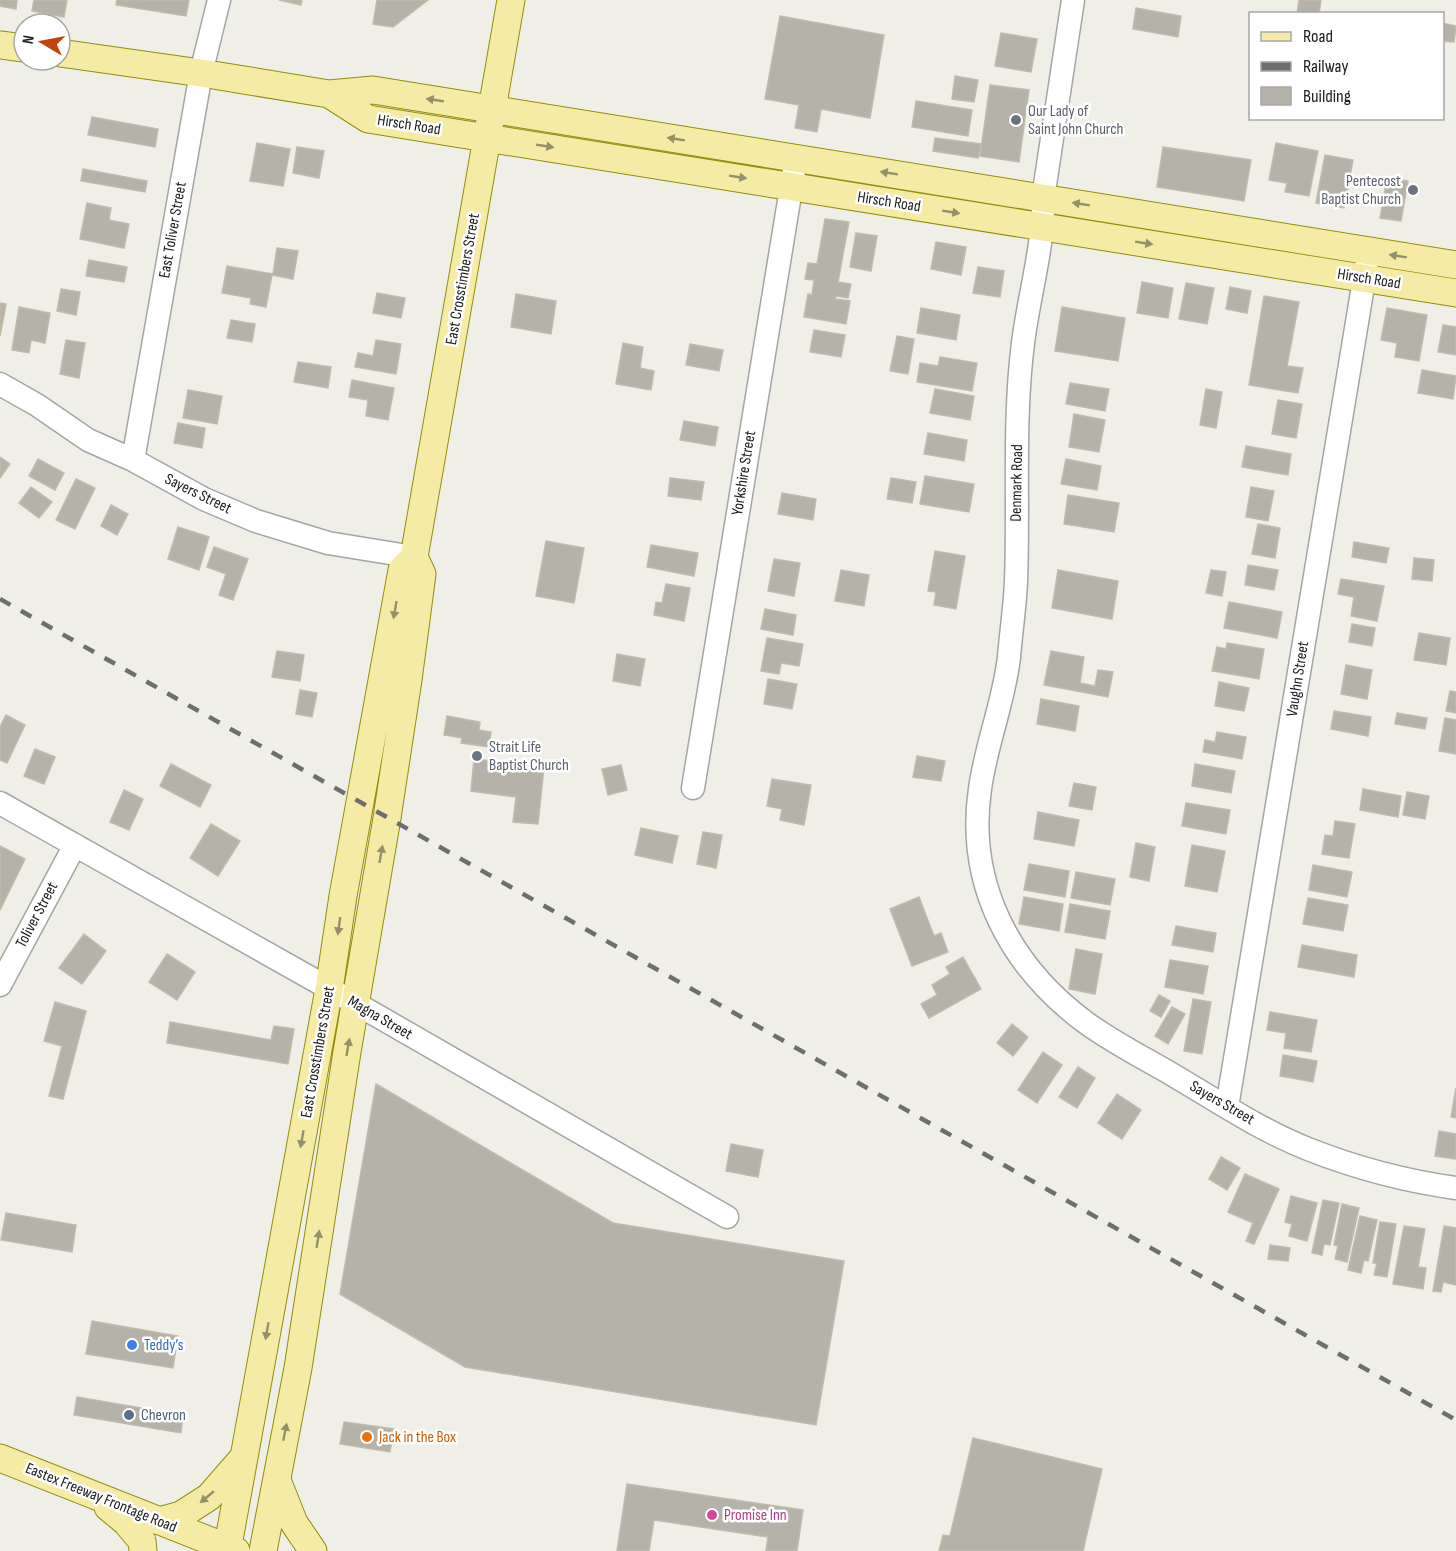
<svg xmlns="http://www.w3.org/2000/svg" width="1456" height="1551" font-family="'Sofia Sans Condensed',sans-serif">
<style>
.building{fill:#b5b2a9;stroke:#c1bbaa;stroke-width:1.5}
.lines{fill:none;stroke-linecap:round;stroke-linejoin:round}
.minor-casing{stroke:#a4a4a4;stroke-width:25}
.major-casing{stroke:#928e09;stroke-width:29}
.minor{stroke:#fff;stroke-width:22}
.major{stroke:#f6eba5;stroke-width:27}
.rail{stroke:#6e6e6e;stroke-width:4.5;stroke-dasharray:12 12;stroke-linecap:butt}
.oneway{fill:#969069}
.worship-dot{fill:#6b7280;stroke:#fff;stroke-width:2}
.shop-dot{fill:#3f7fe0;stroke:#fff;stroke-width:2}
.service-dot{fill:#5c6f8a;stroke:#fff;stroke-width:2}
.food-dot{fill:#e8710a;stroke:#fff;stroke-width:2}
.hotel-dot{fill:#d1479c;stroke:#fff;stroke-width:2}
.labels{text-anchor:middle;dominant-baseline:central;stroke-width:5;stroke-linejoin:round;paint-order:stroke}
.worship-label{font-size:16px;fill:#5b616d;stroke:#fff;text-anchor:start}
.street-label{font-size:16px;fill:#202020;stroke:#fff}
.shop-label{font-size:16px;fill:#366cbe;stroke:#fff;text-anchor:start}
.service-label{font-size:16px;fill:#4e5e75;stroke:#fff;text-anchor:start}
.food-label{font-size:16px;fill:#c56008;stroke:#fff;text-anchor:start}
.hotel-label{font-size:16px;fill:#b23c85;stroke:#fff;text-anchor:start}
</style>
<rect width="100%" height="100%" fill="#f0efe7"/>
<path class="building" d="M0 0H17L16 9 0 6Z
M34 0H67L64 17 32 11Z
M117 0H189L186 16 116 5Z
M279 0H302L301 5Z
M377 0H428L393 27 373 24Z
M1299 0H1321L1319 14H1297Z
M1136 8 1181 16 1178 37 1133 29Z
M780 16 884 35 870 118 821 109 817 132 795 128 799 105 765 99Z
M1442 23 1456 26 1454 42 1442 41Z
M1001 33 1037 39 1031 72 995 66Z
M955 76 978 80 974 102 952 99Z
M990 85 1029 90 1019 162 980 156Z
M916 101 972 110 968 136 912 127Z
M92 117 158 129 155 147 88 135Z
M935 138 981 144 978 158 933 151Z
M257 143 290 149 283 186 250 181Z
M1276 143 1318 151 1309 196 1285 192 1287 183 1269 180Z
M297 147 324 151 319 178 293 173Z
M1163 147 1251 160 1244 201 1157 187Z
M1325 155 1353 160 1344 208 1316 203Z
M83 169 147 181 145 192 81 181Z
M1387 177 1408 181 1401 221 1380 218Z
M87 203 111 208 109 220 129 224 124 248 80 239Z
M825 219 849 222 838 282 851 284 848 298 836 296 835 299 850 301 846 324 804 317 808 294 812 295 814 280 805 279 808 263 817 264Z
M856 233 877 236 871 271 850 267Z
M936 242 966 247 961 275 931 269Z
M277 248 298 251 293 279 272 275 266 307 250 304 251 298 222 293 227 266 273 274Z
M89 260 127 267 124 282 86 276Z
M978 267 1004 271 1000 297 973 293Z
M1142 282 1173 288 1168 318 1137 313Z
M1186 283 1214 288 1207 324 1179 319Z
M1230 287 1251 291 1247 313 1226 309Z
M61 289 80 292 76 315 57 311Z
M377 293 405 298 401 318 373 313Z
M516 294 556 301 551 334 511 327Z
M1264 296 1299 302 1287 366 1303 368 1298 393 1249 385Z
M0 303 6 304 0 336Z
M19 307 50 313 45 343 31 340 29 353 12 350Z
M1062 307 1125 318 1118 361 1055 351Z
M921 308 960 315 956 340 917 333Z
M1387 308 1427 315 1419 361 1395 357 1397 343 1381 340Z
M231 320 255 324 252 342 227 338Z
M1443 325 1456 327V355L1438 352Z
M814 330 845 335 841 357 810 352Z
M897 336 914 339 908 374 890 371Z
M66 340 85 343 79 378 60 374Z
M376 340 401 344 396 374 355 367 358 353 373 356Z
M623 343 643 347 640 368 654 371 651 390 616 384Z
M690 344 723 350 719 371 686 365Z
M940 357 977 363 972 391 917 382 920 363 938 366Z
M298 362 331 367 328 388 294 382Z
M1422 370 1456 376 1453 399 1418 393Z
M352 380 394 388 388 420 366 416 368 400 349 397Z
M1070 383 1109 389 1105 411 1066 404Z
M935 389 974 396 970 420 930 413Z
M1206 389 1222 392 1216 428 1200 425Z
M188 390 222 396 217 424 183 418Z
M1278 400 1302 404 1296 438 1272 434Z
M1074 414 1105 420 1099 452 1069 447Z
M684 421 718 427 715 446 680 440Z
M178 423 205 428 202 448 174 443Z
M928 433 967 440 964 461 924 454Z
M1246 446 1291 454 1288 475 1242 467Z
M0 457 10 464 0 478Z
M38 459 64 473 55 490 29 476Z
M1066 459 1101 466 1097 490 1061 484Z
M925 476 974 484 969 512 920 504Z
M670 478 704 482 701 500 668 496Z
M891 478 916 482 912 503 887 499Z
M76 479 95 488 75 529 56 520Z
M31 487 52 502 39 518 19 503Z
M1251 487 1274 491 1268 521 1246 517Z
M782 493 816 499 813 520 778 514Z
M1068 495 1119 503 1114 532 1064 524Z
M111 505 128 514 117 535 101 526Z
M1258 524 1280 528 1275 558 1252 554Z
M178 527 209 537 199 570 168 559Z
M546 541 584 548 574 603 536 596Z
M1354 542 1389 548 1386 563 1352 557Z
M651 545 698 553 694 576 647 567Z
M214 547 248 559 233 600 219 595 226 574 207 567Z
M935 551 965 556 956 609 934 605 936 592 928 591Z
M1414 558 1434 560 1432 581 1412 579Z
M774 559 800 563 794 596 768 591Z
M1248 565 1278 570 1274 590 1245 585Z
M841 570 869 575 864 606 835 601Z
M1058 570 1118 581 1112 619 1052 608Z
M1211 570 1226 572 1222 596 1206 593Z
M1341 579 1384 586 1377 621 1351 616 1354 597 1338 594Z
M666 584 690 588 684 621 654 615 656 602 662 603Z
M1229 602 1282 612 1277 638 1224 628Z
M765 609 796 615 793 635 761 629Z
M1352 624 1375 628 1372 646 1349 642Z
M1419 633 1450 638 1446 665 1414 660Z
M767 638 803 644 799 666 781 663 779 674 761 671Z
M1227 643 1264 649 1259 679 1212 671 1217 647 1226 649Z
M277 651 304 655 300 681 272 677Z
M1051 651 1084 657 1080 683 1095 686 1098 670 1113 672 1108 697 1044 685Z
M617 654 645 659 640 686 613 681Z
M1346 665 1372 670 1367 699 1341 694Z
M768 679 797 684 792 709 764 704Z
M1219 682 1249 688 1244 711 1215 706Z
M300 690 317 693 312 717 296 714Z
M1450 691 1456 692V713L1446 711Z
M1041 699 1079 706 1075 731 1037 724Z
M1334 711 1371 717 1368 736 1331 729Z
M1397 713 1427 718 1425 729 1395 724Z
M6 715 25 725 7 763 0 760V727Z
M447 716 480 722 479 730 491 732 489 747 461 743 462 738 444 735Z
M1445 718 1456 720V754L1439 751Z
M1217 732 1246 737 1242 759 1203 752 1205 740 1215 742Z
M35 749 55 757 44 784 24 776Z
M917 756 945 761 941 781 913 777Z
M474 759 544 767 538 824 513 822 516 797 471 791Z
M171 764 211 785 200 807 160 786Z
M1195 764 1235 771 1231 793 1192 786Z
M621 765 627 790 608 795 602 769Z
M772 779 811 785 804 825 780 820 782 809 767 806Z
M1074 783 1096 787 1092 810 1069 806Z
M1363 789 1401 796 1398 817 1360 810Z
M124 790 143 799 129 830 110 822Z
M1407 792 1429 796 1425 819 1403 815Z
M1186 803 1230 810 1226 834 1182 826Z
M1038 812 1079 820 1074 846 1034 839Z
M1335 821 1355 824 1349 858 1322 854 1325 835 1333 836Z
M211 824 240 841 218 876 190 858Z
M641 828 678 836 672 863 635 855Z
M703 832 722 835 716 868 697 864Z
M1136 843 1155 847 1149 881 1130 877Z
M1192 845 1225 851 1217 892 1185 886Z
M0 846 25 859 0 910Z
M1029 864 1069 871 1065 897 1024 890Z
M1313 865 1352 872 1347 897 1309 890Z
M1076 872 1115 879 1110 905 1071 898Z
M919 897 934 936 941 933 948 952 912 966 890 909Z
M1024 897 1063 904 1059 931 1019 924Z
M1308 898 1348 905 1343 931 1303 924Z
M1070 904 1110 911 1105 939 1065 932Z
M1176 926 1216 933 1213 952 1172 945Z
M84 934 106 951 82 984 59 968Z
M1302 945 1357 955 1354 977 1298 967Z
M1076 949 1102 954 1095 994 1069 989Z
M167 954 195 972 177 1000 149 982Z
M963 957 981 989 929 1018 921 1004 937 995 932 985 950 974 946 967Z
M1170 960 1208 966 1203 994 1165 987Z
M1159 995 1170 1001 1161 1017 1150 1011Z
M1193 999 1211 1002 1202 1054 1184 1051Z
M55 1002 86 1011 63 1099 49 1096 62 1046 44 1041Z
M1172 1007 1185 1014 1168 1044 1155 1036Z
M1270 1012 1317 1020 1311 1052 1284 1048 1286 1033 1267 1030Z
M170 1022 271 1040 274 1026 294 1029 288 1064 167 1043Z
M1012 1024 1028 1037 1013 1056 997 1043Z
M1043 1052 1062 1065 1037 1103 1018 1090Z
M1283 1055 1317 1061 1313 1082 1280 1076Z
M1078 1067 1095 1078 1077 1108 1059 1097Z
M376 1084 613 1223 844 1261 816 1425 465 1367 340 1294Z
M1456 1088V1118L1451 1117Z
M1117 1094 1141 1110 1122 1139 1098 1123Z
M1439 1131 1456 1134V1159L1435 1156Z
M731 1144 763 1150 758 1177 726 1171Z
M1221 1157 1240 1168 1227 1190 1209 1179Z
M1245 1174 1279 1189 1254 1244 1246 1241 1253 1223 1228 1212Z
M1291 1196 1317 1203 1307 1241 1289 1236 1292 1224 1285 1222Z
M1323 1200 1339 1203 1330 1245 1324 1244 1322 1255 1312 1253Z
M1342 1204 1359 1208 1347 1262 1335 1259 1338 1246 1334 1245Z
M6 1213 76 1225 72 1252 1 1240Z
M1360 1216 1377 1220 1368 1261 1364 1260 1361 1273 1348 1270Z
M1380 1222 1396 1224 1387 1277 1374 1275 1377 1263H1373Z
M1404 1226 1425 1229 1418 1267 1426 1268 1423 1289 1393 1284Z
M1444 1226 1456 1228V1285L1443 1282 1441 1292 1433 1291Z
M1270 1245 1290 1248 1288 1261 1268 1259Z
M92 1321 178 1336 173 1368 86 1354Z
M77 1397 183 1415 181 1433 74 1415Z
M344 1422 394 1429 390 1452 340 1444Z
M973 1438 1102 1469 1083 1551H939L943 1535 950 1536Z
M627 1484 803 1510 797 1551H766L768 1537 654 1520 649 1551H617Z"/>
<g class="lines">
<defs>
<path id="minor" d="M1073 0 1043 198C1044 247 1029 294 1023 343 1013 422 1019 502 1016 581 1015 606 1011 632 1009 657 1004 702 986 744 980 789 966 884 1010 966 1085 1022 1112 1042 1144 1058 1173 1075 1217 1101 1260 1130 1308 1149 1356 1168 1405 1181 1456 1188
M0 384 37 405 88 440 133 460 204 499 256 521 328 543 414 557
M133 460 201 73 219 0
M693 788 796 158
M0 803 355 1003 727 1217
M0 985 75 845
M1227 1107 1367 262"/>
<path id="major" d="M0 45 24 48
M60 53 201 73 329 94 373 90 1456 265
M329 94 368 119 1456 293
M0 1458 236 1551
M277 1480 294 1523 313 1551
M108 1507 126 1522 142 1541 143 1551
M159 1521 181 1515 209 1497 243 1458
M227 1551 329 989 343 896 402 570 414 557 511 0
M263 1551 298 1368 347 1052 387 818 408 680 422 574 414 557"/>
</defs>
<use href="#minor" class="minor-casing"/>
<use href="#major" class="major-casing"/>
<use href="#minor" class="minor"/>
<use href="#major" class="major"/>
<path class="rail" d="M0 599 1456 1420"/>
</g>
<defs><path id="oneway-solid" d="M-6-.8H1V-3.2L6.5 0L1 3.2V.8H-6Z" transform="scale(1.5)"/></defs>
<g class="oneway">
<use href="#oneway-solid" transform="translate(435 100) rotate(-171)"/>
<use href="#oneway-solid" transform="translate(676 139) rotate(-171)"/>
<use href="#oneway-solid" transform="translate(545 146) rotate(9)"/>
<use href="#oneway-solid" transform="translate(889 173) rotate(-171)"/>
<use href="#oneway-solid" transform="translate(738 177) rotate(9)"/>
<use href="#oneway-solid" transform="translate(1081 204) rotate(-171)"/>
<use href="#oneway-solid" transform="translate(951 212) rotate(9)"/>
<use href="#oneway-solid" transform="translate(1144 243) rotate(9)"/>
<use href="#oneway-solid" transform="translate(1398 256) rotate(-171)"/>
<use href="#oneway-solid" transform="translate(395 610) rotate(100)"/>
<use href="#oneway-solid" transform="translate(381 854) rotate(-80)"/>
<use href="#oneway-solid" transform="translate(339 926) rotate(98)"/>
<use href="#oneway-solid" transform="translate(348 1047) rotate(-80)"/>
<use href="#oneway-solid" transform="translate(302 1139) rotate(100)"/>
<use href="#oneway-solid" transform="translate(318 1239) rotate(-81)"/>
<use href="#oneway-solid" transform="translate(267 1331) rotate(100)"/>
<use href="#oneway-solid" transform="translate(285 1432) rotate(-79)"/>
<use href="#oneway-solid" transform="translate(207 1497) rotate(140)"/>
</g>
<g class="worship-dot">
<circle cx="1016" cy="120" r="6"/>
<circle cx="1413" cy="190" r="6"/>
<circle cx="477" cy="756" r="6"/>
</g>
<circle class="shop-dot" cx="132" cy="1345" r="6"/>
<circle class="service-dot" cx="129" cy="1415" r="6"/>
<circle class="food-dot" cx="367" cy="1437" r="6"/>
<circle class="hotel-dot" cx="712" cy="1515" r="6"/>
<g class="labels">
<g class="worship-label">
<text x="1028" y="111">Our Lady of<tspan x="1028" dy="18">Saint John Church</tspan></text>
<text x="1401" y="181" text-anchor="end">Pentecost<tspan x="1401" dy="18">Baptist Church</tspan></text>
<text x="489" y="747">Strait Life<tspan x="489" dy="18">Baptist Church</tspan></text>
</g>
<g class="street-label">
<text transform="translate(409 125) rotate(9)">Hirsch Road</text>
<text transform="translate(889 202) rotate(9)">Hirsch Road</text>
<text transform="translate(173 230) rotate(-80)">East Toliver Street</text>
<text transform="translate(463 279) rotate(-80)">East Crosstimbers Street</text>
<text transform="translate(1369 279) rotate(9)">Hirsch Road</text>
<text transform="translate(744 473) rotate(-81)">Yorkshire Street</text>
<text transform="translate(1017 483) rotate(-89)">Denmark Road</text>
<text transform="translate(198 494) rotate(26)">Sayers Street</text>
<text transform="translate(1298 679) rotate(-81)">Vaughn Street</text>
<text transform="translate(37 915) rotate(-62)">Toliver Street</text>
<text transform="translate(380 1018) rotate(30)">Magna Street</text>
<text transform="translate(318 1052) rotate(-80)">East Crosstimbers Street</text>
<text transform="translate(1222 1103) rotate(30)">Sayers Street</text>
<text transform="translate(101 1498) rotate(22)">Eastex Freeway Frontage Road</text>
</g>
<g class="shop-label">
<text x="144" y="1345">Teddy’s</text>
</g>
<g class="service-label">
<text x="141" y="1415">Chevron</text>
</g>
<g class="food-label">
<text x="379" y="1437">Jack in the Box</text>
</g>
<g class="hotel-label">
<text x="724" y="1515">Promise Inn</text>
</g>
</g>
<rect x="1249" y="12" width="195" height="108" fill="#ffffff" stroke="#a6a6a6" stroke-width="1.5"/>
<rect x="1261" y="32" width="30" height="9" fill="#f6eba5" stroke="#a6a6a6" stroke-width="1.5"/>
<text x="1303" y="42" font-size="18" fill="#202020">Road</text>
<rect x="1261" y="62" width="30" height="9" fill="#6e6e6e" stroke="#a6a6a6" stroke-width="1.5"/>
<text x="1303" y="72" font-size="18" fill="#202020">Railway</text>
<rect x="1261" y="87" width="30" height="18" fill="#b5b2a9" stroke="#a6a6a6" stroke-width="1.5"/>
<text x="1303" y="102" font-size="18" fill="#202020">Building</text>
<g transform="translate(42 42) rotate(280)"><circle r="28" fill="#ffffff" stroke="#a6a6a6" stroke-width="1.5"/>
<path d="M0-4.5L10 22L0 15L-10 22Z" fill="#c3430c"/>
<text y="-9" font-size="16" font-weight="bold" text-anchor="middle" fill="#202020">N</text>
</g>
</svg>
